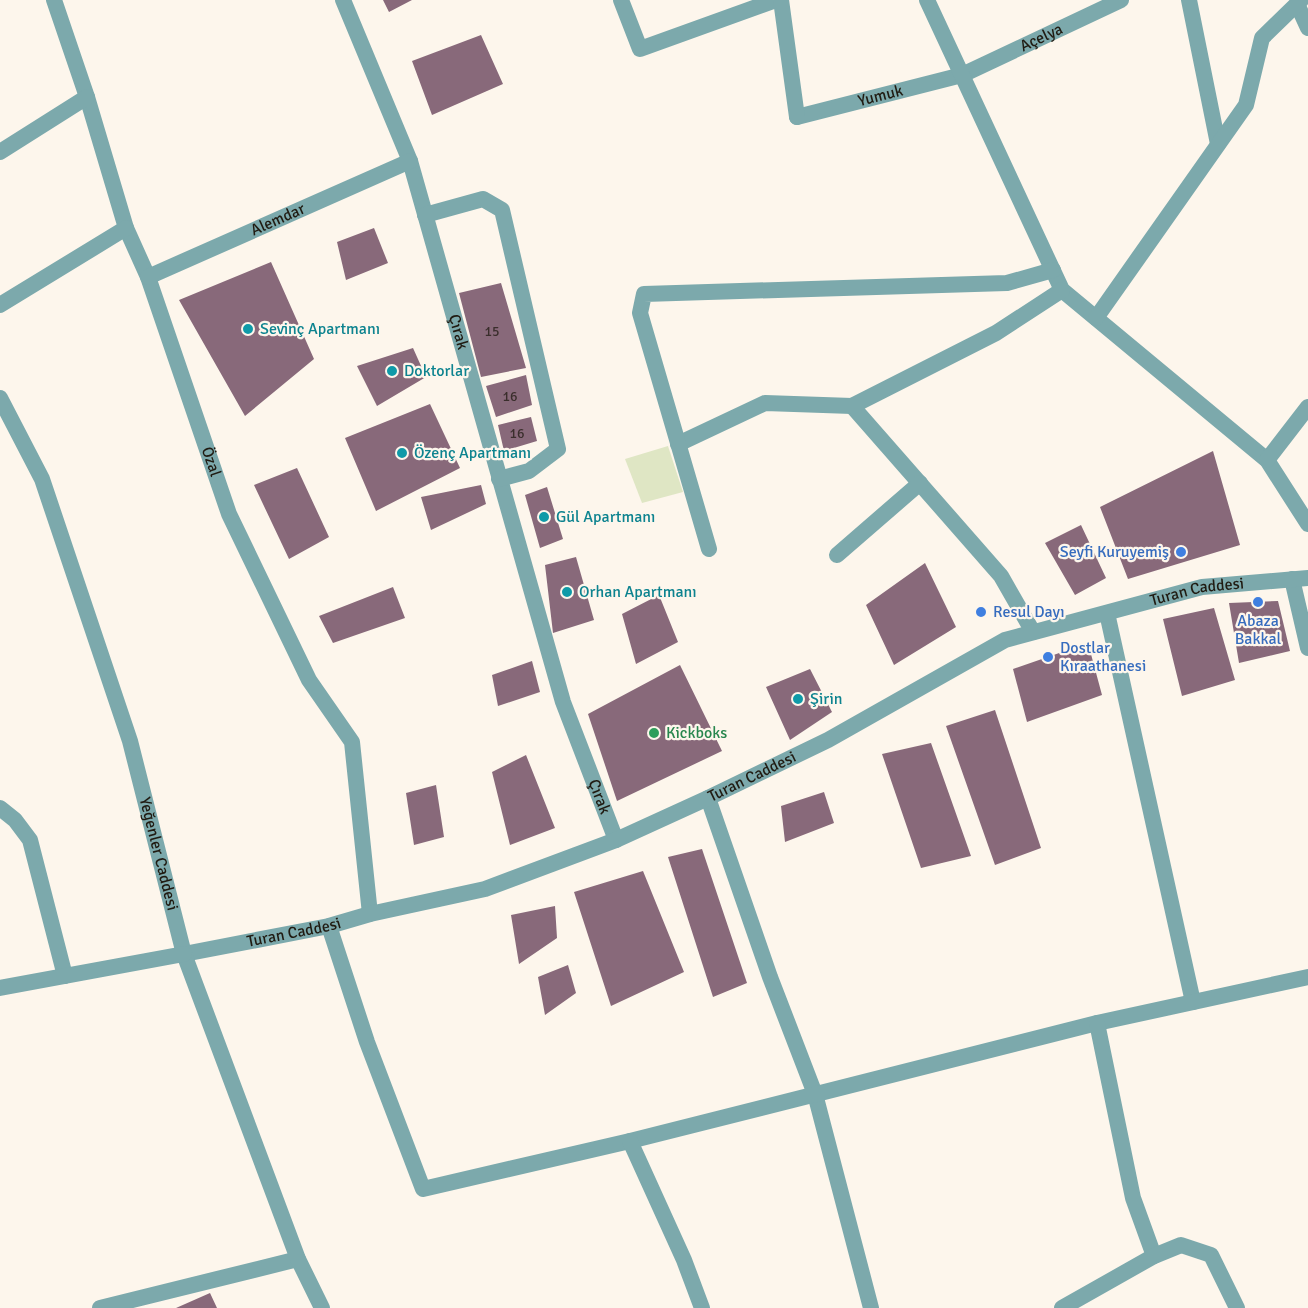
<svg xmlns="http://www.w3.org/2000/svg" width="1308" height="1308" font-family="Signika,sans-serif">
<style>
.green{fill:#dfe6c4}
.building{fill:#88697a}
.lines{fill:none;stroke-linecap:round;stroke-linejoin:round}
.service{stroke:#7ca9ac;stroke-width:16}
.minor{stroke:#7ca9ac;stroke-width:16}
.tertiary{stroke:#7ca9ac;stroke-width:16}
.culture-dot{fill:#0f9aa8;stroke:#fdf6ec;stroke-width:2}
.shop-dot{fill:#3f7fe0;stroke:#fdf6ec;stroke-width:2}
.leisure-dot{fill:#2e9e5b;stroke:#fdf6ec;stroke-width:2}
.labels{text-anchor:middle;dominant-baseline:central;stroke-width:4.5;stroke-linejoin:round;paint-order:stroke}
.number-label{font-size:14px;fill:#3a2e2c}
.street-label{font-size:16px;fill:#201b12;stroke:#fdf6ec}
.culture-label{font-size:16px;fill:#0d838f;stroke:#fdf6ec;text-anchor:start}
.shop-label{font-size:16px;fill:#366cbe;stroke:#fdf6ec;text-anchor:start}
.leisure-label{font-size:16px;fill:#27864d;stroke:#fdf6ec;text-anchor:start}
</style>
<rect width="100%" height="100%" fill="#fdf6ec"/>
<path class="green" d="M668 446 683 492 642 503 625 459Z"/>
<path class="building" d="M383 0H412L389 12Z
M481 35 503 84 432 115 412 61Z
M374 228 388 263 346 280 337 242Z
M271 262 314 359 245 416 179 300Z
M501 283 526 368 481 377 459 293Z
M413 348 426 377 377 406 357 366Z
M526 375 532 405 496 417 486 386Z
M430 404 460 468 376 511 345 438Z
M531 417 537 441 504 451 498 425Z
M1213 451 1240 545 1128 579 1100 507Z
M297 468 329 537 289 559 254 485Z
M481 485 486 504 431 530 421 497Z
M547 487 563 539 540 548 525 495Z
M1081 525 1106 578 1075 595 1045 543Z
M576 557 594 620 553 633 545 565Z
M925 563 956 627 894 665 866 605Z
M393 587 405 618 333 643 319 616Z
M659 595 678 642 636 664 622 614Z
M1278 601 1290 651 1239 663 1229 603Z
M1214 608 1235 680 1182 696 1163 619Z
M1088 643 1102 695 1027 722 1013 669Z
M532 661 540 692 498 706 492 675Z
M680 665 722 751 617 801 588 714Z
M810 669 832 712 790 740 766 687Z
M995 710 1041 848 995 865 946 726Z
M931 743 971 856 921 868 882 754Z
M526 755 555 828 510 845 492 772Z
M436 785 444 837 414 845 406 793Z
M824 792 834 823 785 842 781 806Z
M702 849 747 983 713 997 668 857Z
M643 871 684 972 611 1006 574 892Z
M555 906 557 938 519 964 511 915Z
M568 965 576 993 545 1015 538 977Z
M210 1293 217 1308H176Z"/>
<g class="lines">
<g class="service">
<path d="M1189 0 1218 144"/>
<path id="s1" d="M797 117 962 75 1121 0"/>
</g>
<g class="minor">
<path id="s2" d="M54 0 87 97 126 228 148 277 229 514 309 680 352 742 370 914"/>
<path id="s3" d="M343 0 410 161 563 702 616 840"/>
<path d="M621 0 640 49 776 0"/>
<path d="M781 0 797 117"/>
<path d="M927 0 1062 290 1267 460 1308 524"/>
<path d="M1297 4 1308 28"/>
<path d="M0 152 87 97"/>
<path d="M425 215 483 199 502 210 558 449 529 471 499 479"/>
<path id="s4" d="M148 277 410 161"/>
<path d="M0 305 126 228"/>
<path d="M1096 318 1246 105 1262 38 1301 0"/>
<path d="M852 406 1001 576 1033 632"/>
<path d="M678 444 765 403 852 406 996 333 1062 290"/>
<path d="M1267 460 1308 407"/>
<path d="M709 549 640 313 644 294 1007 283 1053 270"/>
<path d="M837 555 920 483"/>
<path d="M1292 579 1308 648"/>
<path d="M1107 613 1193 1002"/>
<path d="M708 798 770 977 815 1094 871 1308"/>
<path d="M0 808 15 820 30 840 65 976"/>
<path d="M329 926 367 1042 423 1189 630 1141 1097 1023 1308 977"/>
<path id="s5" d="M184 954 329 926 370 914 485 889 616 840 708 798 828 740 1005 640 1202 587 1308 578"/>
<path d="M1097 1023 1133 1198 1154 1256"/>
<path d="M630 1141 684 1260 702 1308"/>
<path d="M100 1308 298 1259"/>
<path d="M1062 1308 1154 1256 1181 1245 1211 1255 1237 1308"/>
</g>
<g class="tertiary">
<path id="s6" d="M0 398 42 479 130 741 184 954 298 1259 322 1308"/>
<path d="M0 988 184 954"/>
</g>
</g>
<g class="culture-dot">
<circle cx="248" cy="329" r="6"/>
<circle cx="392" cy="371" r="6"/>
<circle cx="402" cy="453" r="6"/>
<circle cx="544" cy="517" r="6"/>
<circle cx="567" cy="592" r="6"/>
<circle cx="798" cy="699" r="6"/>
</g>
<g class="shop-dot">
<circle cx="1181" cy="552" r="6"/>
<circle cx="1258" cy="602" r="6"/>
<circle cx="981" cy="612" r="6"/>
<circle cx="1048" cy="657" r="6"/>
</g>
<circle class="leisure-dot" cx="654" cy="733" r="6"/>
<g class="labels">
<g class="number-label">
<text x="492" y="331">15</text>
<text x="510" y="396">16</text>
<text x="517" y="433">16</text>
</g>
<g class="street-label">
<text stroke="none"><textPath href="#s1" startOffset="258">Açelya</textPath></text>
<text stroke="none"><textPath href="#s1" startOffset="86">Yumuk</textPath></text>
<text stroke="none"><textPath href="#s4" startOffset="142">Alemdar</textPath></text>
<text stroke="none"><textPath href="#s3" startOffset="352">Çırak</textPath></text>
<text stroke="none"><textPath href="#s2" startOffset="488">Özal</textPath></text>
<text stroke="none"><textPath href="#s5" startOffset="1084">Turan Caddesi</textPath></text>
<text stroke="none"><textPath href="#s5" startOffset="598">Turan Caddesi</textPath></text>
<text stroke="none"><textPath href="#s3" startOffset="838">Çırak</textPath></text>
<text stroke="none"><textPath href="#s6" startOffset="484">Yeğenler Caddesi</textPath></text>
<text stroke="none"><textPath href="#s5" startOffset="112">Turan Caddesi</textPath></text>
</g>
<g class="culture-label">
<text x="260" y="329">Sevinç Apartmanı</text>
<text x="404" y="371">Doktorlar</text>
<text x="414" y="453">Özenç Apartmanı</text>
<text x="556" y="517">Gül Apartmanı</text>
<text x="579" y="592">Orhan Apartmanı</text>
<text x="810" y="699">Şirin</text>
</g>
<g class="shop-label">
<text x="1169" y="552" text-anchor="end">Seyfi Kuruyemiş</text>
<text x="993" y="612">Resul Dayı</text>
<text x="1258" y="621" text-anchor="middle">Abaza<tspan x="1258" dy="18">Bakkal</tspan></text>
<text x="1060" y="648">Dostlar<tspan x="1060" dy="18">Kıraathanesi</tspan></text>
</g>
<g class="leisure-label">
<text x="666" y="733">Kickboks</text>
</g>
</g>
</svg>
